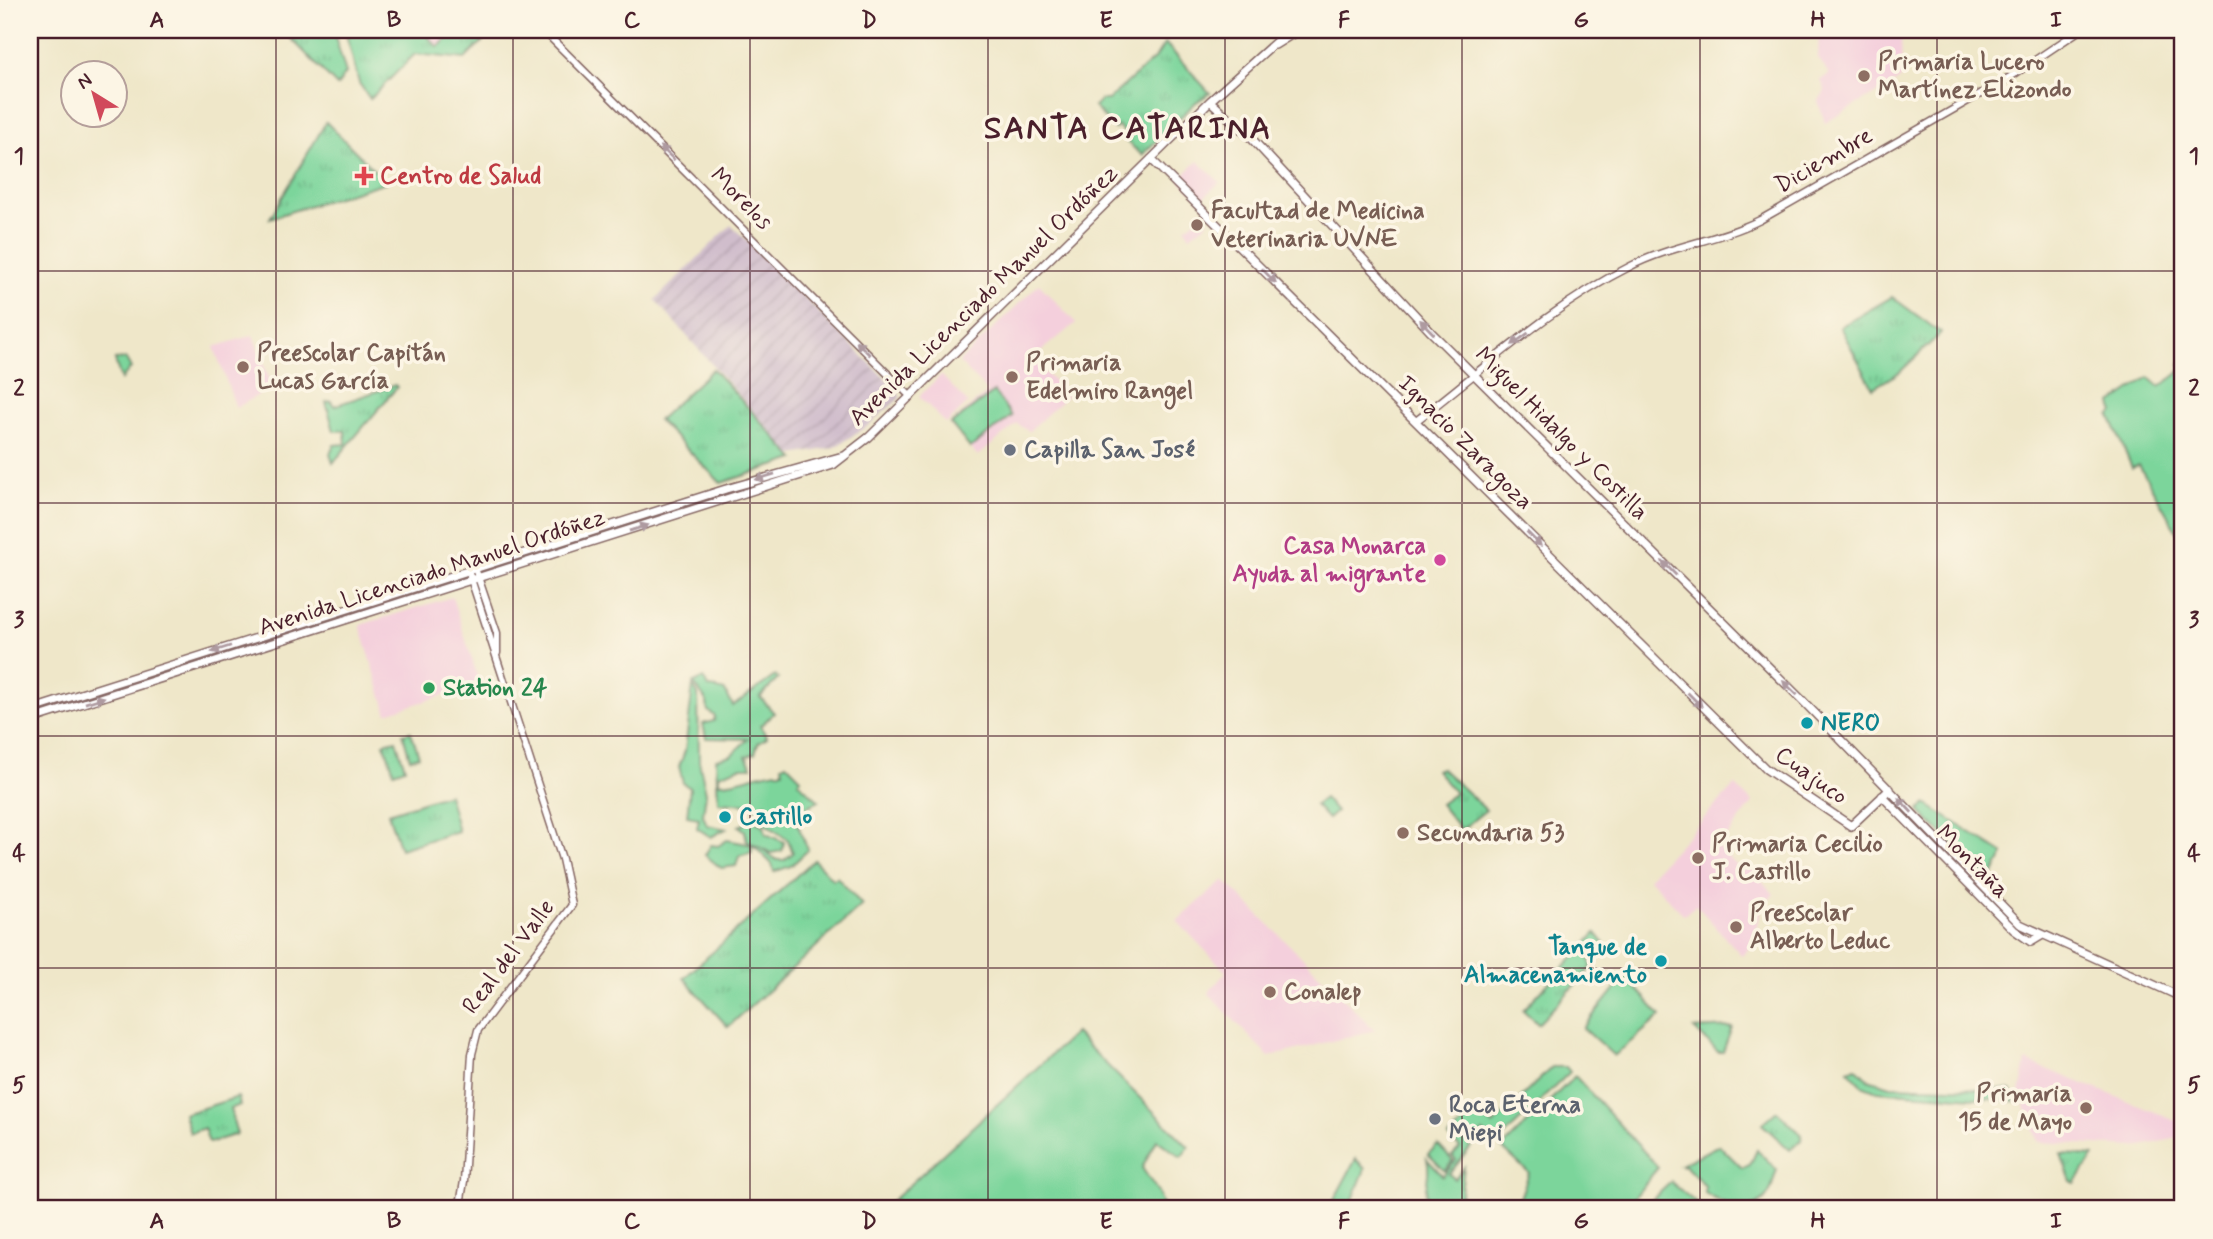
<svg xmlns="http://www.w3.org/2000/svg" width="2213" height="1239" font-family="Mynerve,sans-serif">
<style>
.built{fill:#f4cfdc}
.industrial{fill:url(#industrial-furrows)}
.grass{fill:#7bd59b;stroke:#627a63;stroke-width:2}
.park{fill:url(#park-tufts);stroke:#627a63;stroke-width:2}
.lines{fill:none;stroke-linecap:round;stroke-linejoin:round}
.tertiary-casing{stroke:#846562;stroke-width:9}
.secondary-casing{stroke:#846562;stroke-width:10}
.tertiary{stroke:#fff;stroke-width:6}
.secondary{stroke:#fff;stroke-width:7}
.oneway{fill:#ae9aa0}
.grid{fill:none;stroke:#4a1f2b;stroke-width:2;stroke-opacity:0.55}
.education-dot{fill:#8d6e63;stroke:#fcf5e5;stroke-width:2.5}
.health-dot{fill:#e0444e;stroke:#fcf5e5;stroke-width:2.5}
.worship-dot{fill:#6b7280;stroke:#fcf5e5;stroke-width:2.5}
.hotel-dot{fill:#d1479c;stroke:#fcf5e5;stroke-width:2.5}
.leisure-dot{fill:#2e9e5b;stroke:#fcf5e5;stroke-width:2.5}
.culture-dot{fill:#0f9aa8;stroke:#fcf5e5;stroke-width:2.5}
.labels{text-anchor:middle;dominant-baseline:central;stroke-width:7;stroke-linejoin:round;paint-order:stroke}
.education-label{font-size:24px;font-weight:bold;fill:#785e54;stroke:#fcf5e5;text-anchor:start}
.street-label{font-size:24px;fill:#4a1f2b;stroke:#fcf5e5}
.health-label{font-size:24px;font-weight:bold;fill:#be3a42;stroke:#fcf5e5;text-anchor:start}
.worship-label{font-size:24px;font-weight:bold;fill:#5b616d;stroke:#fcf5e5;text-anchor:start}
.hotel-label{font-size:24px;font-weight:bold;fill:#b23c85;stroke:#fcf5e5;text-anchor:end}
.leisure-label{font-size:24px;font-weight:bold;fill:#27864d;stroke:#fcf5e5;text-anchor:start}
.culture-label{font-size:24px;font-weight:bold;fill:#0d838f;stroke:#fcf5e5;text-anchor:start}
.district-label{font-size:32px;font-weight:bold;letter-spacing:2px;fill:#4a1f2b;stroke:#fcf5e5}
.neatline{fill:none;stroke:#4a1f2b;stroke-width:2.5}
.grid-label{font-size:23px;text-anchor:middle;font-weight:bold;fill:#4a1f2b}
</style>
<defs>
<pattern id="industrial-furrows" width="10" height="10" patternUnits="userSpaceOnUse" patternTransform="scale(1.75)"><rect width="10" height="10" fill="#d0bdcc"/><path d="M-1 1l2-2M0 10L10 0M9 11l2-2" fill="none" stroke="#b4a2af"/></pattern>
<pattern id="park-tufts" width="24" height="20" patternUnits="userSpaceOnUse" patternTransform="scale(1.75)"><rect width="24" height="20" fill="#7bd59b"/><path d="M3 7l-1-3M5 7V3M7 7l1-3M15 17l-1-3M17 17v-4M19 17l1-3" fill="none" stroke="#6cb686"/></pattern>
</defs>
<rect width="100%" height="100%" fill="#fcf5e5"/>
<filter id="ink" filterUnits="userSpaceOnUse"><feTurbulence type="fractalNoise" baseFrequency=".0143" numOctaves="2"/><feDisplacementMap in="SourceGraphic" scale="14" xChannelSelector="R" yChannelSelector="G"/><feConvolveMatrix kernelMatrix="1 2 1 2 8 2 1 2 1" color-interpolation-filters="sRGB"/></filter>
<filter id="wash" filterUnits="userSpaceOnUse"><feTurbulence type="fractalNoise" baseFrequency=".00686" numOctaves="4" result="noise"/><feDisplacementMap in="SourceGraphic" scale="28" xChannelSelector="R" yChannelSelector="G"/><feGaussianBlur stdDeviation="1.57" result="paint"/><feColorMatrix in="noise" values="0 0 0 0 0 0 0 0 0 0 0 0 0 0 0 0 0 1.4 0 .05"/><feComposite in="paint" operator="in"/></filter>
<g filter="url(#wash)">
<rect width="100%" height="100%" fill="#efe7c9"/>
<path class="built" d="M422 30H456L438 47Z
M1819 30H1901L1902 78 1825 123 1818 102 1825 91 1821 80 1829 74 1818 58Z
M1198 161 1220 182 1201 200 1179 179Z
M1202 215 1208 222 1190 236 1185 228Z
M1039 284 1076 323 1038 354V366L1068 395 1029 431 1017 424 978 456 949 424 988 392 959 362Z
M253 335 272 387 236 408 214 347Z
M941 375 968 403 946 424 919 396Z
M452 597 480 684 387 713 360 625Z
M1735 785 1753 803 1719 847 1739 868 1751 869 1774 894 1763 906 1750 947 1742 956 1696 905 1684 915 1648 878Z
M1224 880 1375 1030 1269 1057 1208 993 1226 972 1177 921Z
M2026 1061 2183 1123V1137L2136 1147 2038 1142 2020 1093Z"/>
<path class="industrial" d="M731 225 899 392 900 398 866 427 833 448 792 455 655 300Z"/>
<path class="grass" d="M2183 362V535L2180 537 2139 465 2132 468 2110 416 2114 412 2112 403 2149 377 2160 387 2183 369 2180 364Z
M994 392 1012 416 970 448 951 424Z
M775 676 778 679 760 697 774 713 760 726 767 737 758 743 755 753 746 756 752 767H740L719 775V783C742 783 762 770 783 771L782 765 786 763 801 778 798 782 819 801 793 813 808 850 791 866 774 872 772 864 754 846 751 847 752 852 739 856 736 866 721 868 705 855 711 845 718 846 727 840 758 846 777 860H784L793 853 788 840 759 819 766 814V804L760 809 750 804 718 802 716 759 731 755 748 739 706 738 703 724 714 721 715 716 708 711 707 702 694 683 703 679 709 687 725 691 733 706Z
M693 685 698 695 699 761 706 793 703 815 707 825 726 829 711 837 697 828 699 818 687 816 690 788 683 783 679 767 685 751Z
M1324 798 1336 812 1328 819 1315 805Z
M1926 804 2004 854 1990 881 1919 811Z
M753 820 764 826 766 834 784 842 782 851 771 853 747 841 745 831 739 826Z
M1625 976 1661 1016 1614 1056 1583 1028Z
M1732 1027 1723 1052H1718L1694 1029Z
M1075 1033 1189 1147 1181 1157 1157 1140 1142 1168 1158 1192 1163 1209H883Z
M1552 1067H1566L1570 1072 1497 1143 1483 1132 1449 1174 1455 1179 1464 1167 1459 1209H1428C1421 1187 1432 1179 1427 1159L1443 1176 1456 1160 1452 1156 1460 1148 1449 1137 1466 1120 1480 1115 1493 1125Z
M1575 1076 1658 1167 1634 1198 1643 1208 1671 1182 1703 1209H1516L1529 1173 1502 1148Z
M1438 1145 1453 1161 1445 1171 1428 1154Z
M1719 1145 1742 1168 1750 1165 1757 1150 1777 1170C1774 1176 1773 1185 1770 1191 1757 1219 1723 1205 1705 1193V1186L1685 1166 1680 1165Z
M1356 1159 1365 1169 1349 1209H1329Z"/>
<path class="park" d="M283 30H333L346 73 337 86Z
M345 30H422L438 47 456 30H494L465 59 415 54 370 99 359 83Z
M1165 43 1210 93 1195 103 1142 155 1127 142 1130 139 1118 126 1115 129 1094 107 1101 100H1108L1156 57Z
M326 122 386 182 270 218Z
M1892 297 1941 333 1900 372 1873 388 1840 327Z
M126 359 131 368 121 380 115 360Z
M713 369 795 459 721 483 658 420Z
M395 385 397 387 333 463 330 454 334 445 346 444 345 431H334L326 402 331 401 334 406Z
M411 732 419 756 410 759 403 734Z
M396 740 405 768 394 772 384 743Z
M1441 768 1486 810 1461 830 1440 804 1455 793 1436 770Z
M448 794 458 831 400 849 388 813Z
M814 860 833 880 837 877 862 905 728 1027 684 978Z
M1596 933 1605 944 1590 959 1592 967 1538 1024 1523 1010Z
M1856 1067 1868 1079 1891 1086 2011 1090 2016 1101 1877 1091 1862 1085 1848 1070Z
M238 1097 240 1105 230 1109 237 1134 209 1143 204 1128 190 1133 184 1114Z
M1777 1111 1801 1134 1802 1140 1790 1150 1762 1124Z
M2061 1154 2094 1156 2075 1183 2071 1181Z"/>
</g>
<g filter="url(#ink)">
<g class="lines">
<defs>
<path id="tertiary" d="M543 30 911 397
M1416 421C1485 368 1551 306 1629 267 1671 245 1718 241 1760 220L2010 77 2080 30
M475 568 497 633V653
M454 1209 461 1199 464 1181 472 1054 478 1030 572 905 562 859 470 576"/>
<path id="secondary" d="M1275 45 1299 30
M1210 101 1253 140 1431 332 1802 700 2020 924 2183 998
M1151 159 1766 769 1851 826 1890 789
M30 710 726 489 843 456
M30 720 833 465 869 437 1210 101 1289 30
M1882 796 2014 930 2031 942 2041 936"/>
</defs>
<use href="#tertiary" class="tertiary-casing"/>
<use href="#secondary" class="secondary-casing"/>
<use href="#tertiary" class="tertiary"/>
<use href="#secondary" class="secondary"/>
</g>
<defs><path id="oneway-solid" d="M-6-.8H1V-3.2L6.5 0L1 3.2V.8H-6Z" transform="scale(1.75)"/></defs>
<g class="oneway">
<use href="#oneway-solid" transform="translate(667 153) rotate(-136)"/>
<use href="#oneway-solid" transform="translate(1269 276) rotate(45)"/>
<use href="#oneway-solid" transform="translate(1427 327) rotate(-134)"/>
<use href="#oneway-solid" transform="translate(1520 339) rotate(144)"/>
<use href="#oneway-solid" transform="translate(863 348) rotate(-134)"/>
<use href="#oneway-solid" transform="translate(765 477) rotate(163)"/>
<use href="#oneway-solid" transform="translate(639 528) rotate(-18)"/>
<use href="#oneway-solid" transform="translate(1534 539) rotate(45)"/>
<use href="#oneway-solid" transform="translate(1669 568) rotate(-135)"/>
<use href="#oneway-solid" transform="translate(221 649) rotate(162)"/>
<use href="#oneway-solid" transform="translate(1790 688) rotate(-136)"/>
<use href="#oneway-solid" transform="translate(95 700) rotate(-17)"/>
<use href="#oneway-solid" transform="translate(1695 700) rotate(45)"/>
<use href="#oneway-solid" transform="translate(1905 805) rotate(-133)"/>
</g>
</g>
<path class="grid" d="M276 30V1209M513 30V1209M750 30V1209M988 30V1209M1225 30V1209M1462 30V1209M1700 30V1209M1937 30V1209M30 271H2183M30 503H2183M30 736H2183M30 968H2183"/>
<g class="education-dot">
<circle cx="1864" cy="76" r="7"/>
<circle cx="1197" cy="225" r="7"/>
<circle cx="243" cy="367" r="7"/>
<circle cx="1012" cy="377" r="7"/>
<circle cx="1403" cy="833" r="7"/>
<circle cx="1698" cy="858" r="7"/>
<circle cx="1736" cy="927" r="7"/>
<circle cx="1270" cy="992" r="7"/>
<circle cx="2086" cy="1108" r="7"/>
</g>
<path class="health-dot" d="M360.5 165.5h7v7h7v7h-7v7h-7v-7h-7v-7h7z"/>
<g class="worship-dot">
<circle cx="1010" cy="450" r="7"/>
<circle cx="1435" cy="1119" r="7"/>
</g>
<circle class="hotel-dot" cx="1440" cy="560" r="7"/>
<circle class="leisure-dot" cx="429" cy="688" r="7"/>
<g class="culture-dot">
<circle cx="1807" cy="723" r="7"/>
<circle cx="725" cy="817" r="7"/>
<circle cx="1661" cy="961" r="7"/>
</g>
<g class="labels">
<g class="education-label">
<text x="1878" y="62">Primaria Lucero<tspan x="1878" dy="28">Martínez Elizondo</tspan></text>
<text x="1211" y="211">Facultad de Medicina<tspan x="1211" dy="28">Veterinaria UVNE</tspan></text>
<text x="257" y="353">Preescolar Capitán<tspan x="257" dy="28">Lucas García</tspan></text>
<text x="1026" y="363">Primaria<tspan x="1026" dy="28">Edelmiro Rangel</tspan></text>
<text x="1417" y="833">Secundaria 53</text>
<text x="1712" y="844">Primaria Cecilio<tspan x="1712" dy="28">J. Castillo</tspan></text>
<text x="1750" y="913">Preescolar<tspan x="1750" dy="28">Alberto Leduc</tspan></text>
<text x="1284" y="992">Conalep</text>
<text x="2072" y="1094" text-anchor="end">Primaria<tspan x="2072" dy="28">15 de Mayo</tspan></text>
</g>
<g class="street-label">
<text transform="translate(1824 161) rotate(-30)">Diciembre</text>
<text transform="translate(741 199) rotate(45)">Morelos</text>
<text transform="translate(984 296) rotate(-44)">Avenida Licenciado Manuel Ordóñez</text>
<text transform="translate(1561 434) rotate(45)">Miguel Hidalgo y Costilla</text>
<text transform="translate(1465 443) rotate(45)">Ignacio Zaragoza</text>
<text transform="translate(432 573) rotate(-18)">Avenida Licenciado Manuel Ordóñez</text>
<text transform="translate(1811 776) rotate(35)">Cuajuco</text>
<text transform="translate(1972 862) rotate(45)">Montaña</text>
<text transform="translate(509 957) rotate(-53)">Real del Valle</text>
</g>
<g class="health-label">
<text x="380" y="176">Centro de Salud</text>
</g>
<g class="worship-label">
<text x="1024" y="450">Capilla San José</text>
<text x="1449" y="1105">Roca Eterna<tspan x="1449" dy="28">Miepi</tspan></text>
</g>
<g class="hotel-label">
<text x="1426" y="546">Casa Monarca<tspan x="1426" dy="28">Ayuda al migrante</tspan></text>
</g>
<g class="leisure-label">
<text x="443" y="688">Station 24</text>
</g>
<g class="culture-label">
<text x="1821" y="723">NERO</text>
<text x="739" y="817">Castillo</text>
<text x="1647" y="947" text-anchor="end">Tanque de<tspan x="1647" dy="28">Almacenamiento</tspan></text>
</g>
<g class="district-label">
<text x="1128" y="129">SANTA CATARINA</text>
</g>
</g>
<rect width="2213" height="1239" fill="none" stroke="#fcf5e5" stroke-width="77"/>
<g transform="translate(94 94) rotate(323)"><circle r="33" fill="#fcf5e5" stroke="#b59f9b" stroke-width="2"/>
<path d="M0-5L12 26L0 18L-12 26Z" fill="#d1495b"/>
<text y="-10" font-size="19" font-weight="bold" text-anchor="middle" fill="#4a1f2b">N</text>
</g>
<rect x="38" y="38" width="2136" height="1162" class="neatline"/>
<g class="grid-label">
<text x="157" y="27">A</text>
<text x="394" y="27">B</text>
<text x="632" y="27">C</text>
<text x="869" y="27">D</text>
<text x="1106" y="27">E</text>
<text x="1344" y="27">F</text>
<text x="1581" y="27">G</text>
<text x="1818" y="27">H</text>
<text x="2056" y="27">I</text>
<text x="19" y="163">1</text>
<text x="2194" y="163">1</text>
<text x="19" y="395">2</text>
<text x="2194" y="395">2</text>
<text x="19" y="627">3</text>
<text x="2194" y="627">3</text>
<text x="19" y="860">4</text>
<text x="2194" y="860">4</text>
<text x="19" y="1092">5</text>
<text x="2194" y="1092">5</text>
<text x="157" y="1228">A</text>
<text x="394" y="1228">B</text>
<text x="632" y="1228">C</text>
<text x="869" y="1228">D</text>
<text x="1106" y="1228">E</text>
<text x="1344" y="1228">F</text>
<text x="1581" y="1228">G</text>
<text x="1818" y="1228">H</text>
<text x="2056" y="1228">I</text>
</g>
</svg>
